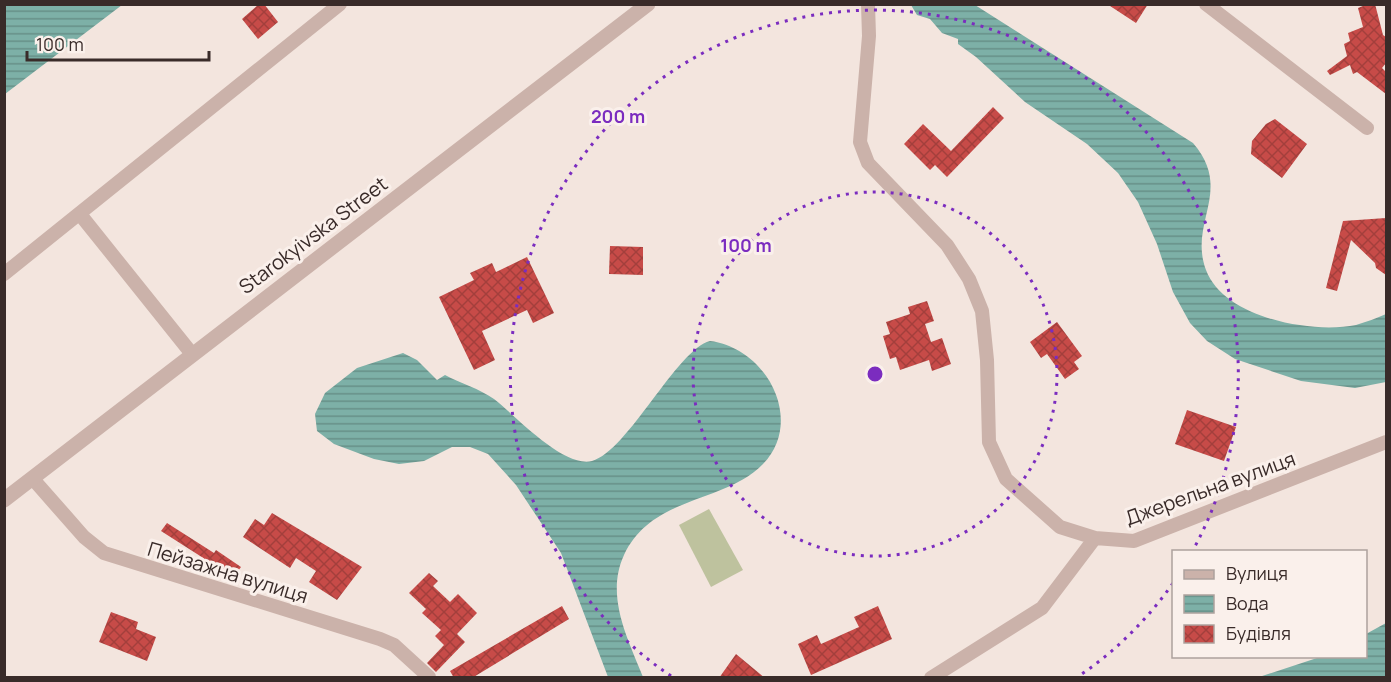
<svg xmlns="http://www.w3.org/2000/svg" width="1391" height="682" font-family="Manrope,sans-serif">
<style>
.green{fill:#bec29e}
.water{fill:url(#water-rules)}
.building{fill:url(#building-cross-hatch)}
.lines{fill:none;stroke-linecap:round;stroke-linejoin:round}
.minor{stroke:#cbb2aa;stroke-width:14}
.tertiary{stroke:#cbb2aa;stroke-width:15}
.ring{fill:none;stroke:#7b2cbf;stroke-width:3;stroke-dasharray:3 6}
.labels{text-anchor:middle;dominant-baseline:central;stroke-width:6;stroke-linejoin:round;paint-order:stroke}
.street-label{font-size:20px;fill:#392b29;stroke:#faf0eb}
.centre{fill:#7b2cbf;stroke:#faf0eb;stroke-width:3}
.ring-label{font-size:18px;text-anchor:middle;font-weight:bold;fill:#7b2cbf;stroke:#faf0eb;stroke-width:6;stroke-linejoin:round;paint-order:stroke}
</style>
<defs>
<pattern id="water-rules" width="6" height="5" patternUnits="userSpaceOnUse" patternTransform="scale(1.5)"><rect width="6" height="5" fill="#7db0a7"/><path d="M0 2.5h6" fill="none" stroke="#678f88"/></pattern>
<pattern id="building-cross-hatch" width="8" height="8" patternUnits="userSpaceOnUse" patternTransform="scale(1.5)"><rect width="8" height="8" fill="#c74b48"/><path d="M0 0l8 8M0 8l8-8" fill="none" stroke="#a33f3c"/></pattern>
</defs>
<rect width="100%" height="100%" fill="#f3e5de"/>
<path class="green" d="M709 509 743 570 711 587 679 525Z"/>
<path class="water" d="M5 4H122V5L5 94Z
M911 5H975L1193 143C1234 191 1188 222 1206 270 1224 318 1311 334 1356 325 1366 322 1377 318 1386 314V382L1355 388 1301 381 1235 359 1207 341 1190 323 1173 292 1157 244 1138 202 1118 173 1087 144 1025 102 976 57 958 44V39L942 33 930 19 917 15Z
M710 341C767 348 805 421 763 464 724 504 652 495 624 555 605 596 628 639 643 677H608L561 553 516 485 488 454 470 447H452L424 461 399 464 374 459 334 444 317 431 315 414 325 393 357 368 403 353 417 360 437 380 445 375C460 383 480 389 494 399 516 416 563 468 592 461 628 451 677 349 710 341Z
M1386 623V677H1259L1320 657 1366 656V634Z"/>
<path class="building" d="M259 4H264L278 22 258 39 242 19Z
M1107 4H1148L1136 23Z
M1368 4H1375L1383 35 1386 37V63L1382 68 1386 72V94L1357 72 1353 74 1350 65 1330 75 1327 71 1347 56 1344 44 1350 41 1348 33 1363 27 1358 8Z
M993 107 1004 118 947 177 935 165 930 170 904 144 923 124 951 151Z
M1275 119 1307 144 1282 178 1251 154 1252 141 1266 124Z
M1386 218V275L1376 268 1375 263 1351 240 1337 291 1326 288 1343 221Z
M610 246 643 247V275L609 274Z
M527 257 554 313 533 323 527 310 482 331 495 360 474 370 439 297 474 280 470 273 492 263 496 272Z
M927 301 934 321 925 324 931 342 942 338 951 364 932 371 929 360 900 370 896 357 890 359 883 336 890 334 886 322 910 314 908 307Z
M1057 322 1082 356 1074 362 1079 369 1065 379 1047 354 1041 358 1030 342Z
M1187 410 1236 427 1224 461 1175 444Z
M272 513 362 567 337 600 309 582 316 571 296 558 290 568 243 537 255 519 264 525Z
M167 523 214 553 216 550 241 567 235 575 224 568 221 573 206 563 208 561 161 531Z
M429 573 438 581 433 586 450 602 458 594 477 613 457 634 465 642 436 672 427 663 444 645 435 636 441 630 422 613 426 609 409 593Z
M562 606 569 619 472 678H454L450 671Z
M878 606 892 639 811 675 798 644 817 635 821 644 859 627 854 617Z
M111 612 138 622 136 629 156 637 147 661 99 642Z
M736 654 765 678H719Z"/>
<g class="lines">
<path class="minor" d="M868 4 869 36 860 142 868 163 947 245 969 279 982 311 987 360 989 442 1006 479 1060 527 1095 538 1134 541 1386 442
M1206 4 1367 128
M83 218 192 354
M4 274 340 4
M33 479 84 537 104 553 380 639 394 645 429 677
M931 678 1042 608 1095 538"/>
<path class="tertiary" d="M4 500 648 4"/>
</g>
<g class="ring">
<circle cx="875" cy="374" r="182"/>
<path d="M1173 583A364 364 0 0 1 1079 676M671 676A364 364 0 1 1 1193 550"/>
</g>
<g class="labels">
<g class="street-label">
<text transform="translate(313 235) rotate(-37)">Starokyivska Street</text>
<text transform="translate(1210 488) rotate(-20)">Джерельна вулиця</text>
<text transform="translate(228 572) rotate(17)">Пейзажна вулиця</text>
</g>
</g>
<circle cx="875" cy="374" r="9" class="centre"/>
<g class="ring-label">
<text x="618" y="123">200 m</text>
<text x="746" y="252">100 m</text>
</g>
<rect width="1391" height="682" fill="none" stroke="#392b29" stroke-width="12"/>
<rect x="1172" y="550" width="195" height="108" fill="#faf0eb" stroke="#ada19d" stroke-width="1.5"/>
<rect x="1184" y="570" width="30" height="9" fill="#cbb2aa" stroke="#ada19d" stroke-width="1.5"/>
<text x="1226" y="580" font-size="18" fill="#392b29">Вулиця</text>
<rect x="1184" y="595" width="30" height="18" fill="url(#water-rules)" stroke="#ada19d" stroke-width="1.5"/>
<text x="1226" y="610" font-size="18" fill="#392b29">Вода</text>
<rect x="1184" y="625" width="30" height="18" fill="url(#building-cross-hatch)" stroke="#ada19d" stroke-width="1.5"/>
<text x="1226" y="640" font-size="18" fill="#392b29">Будівля</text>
<path d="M27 51v9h182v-9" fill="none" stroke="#392b29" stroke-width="3"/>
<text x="36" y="51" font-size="18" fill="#392b29" stroke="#faf0eb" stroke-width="4.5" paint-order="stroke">100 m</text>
</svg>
